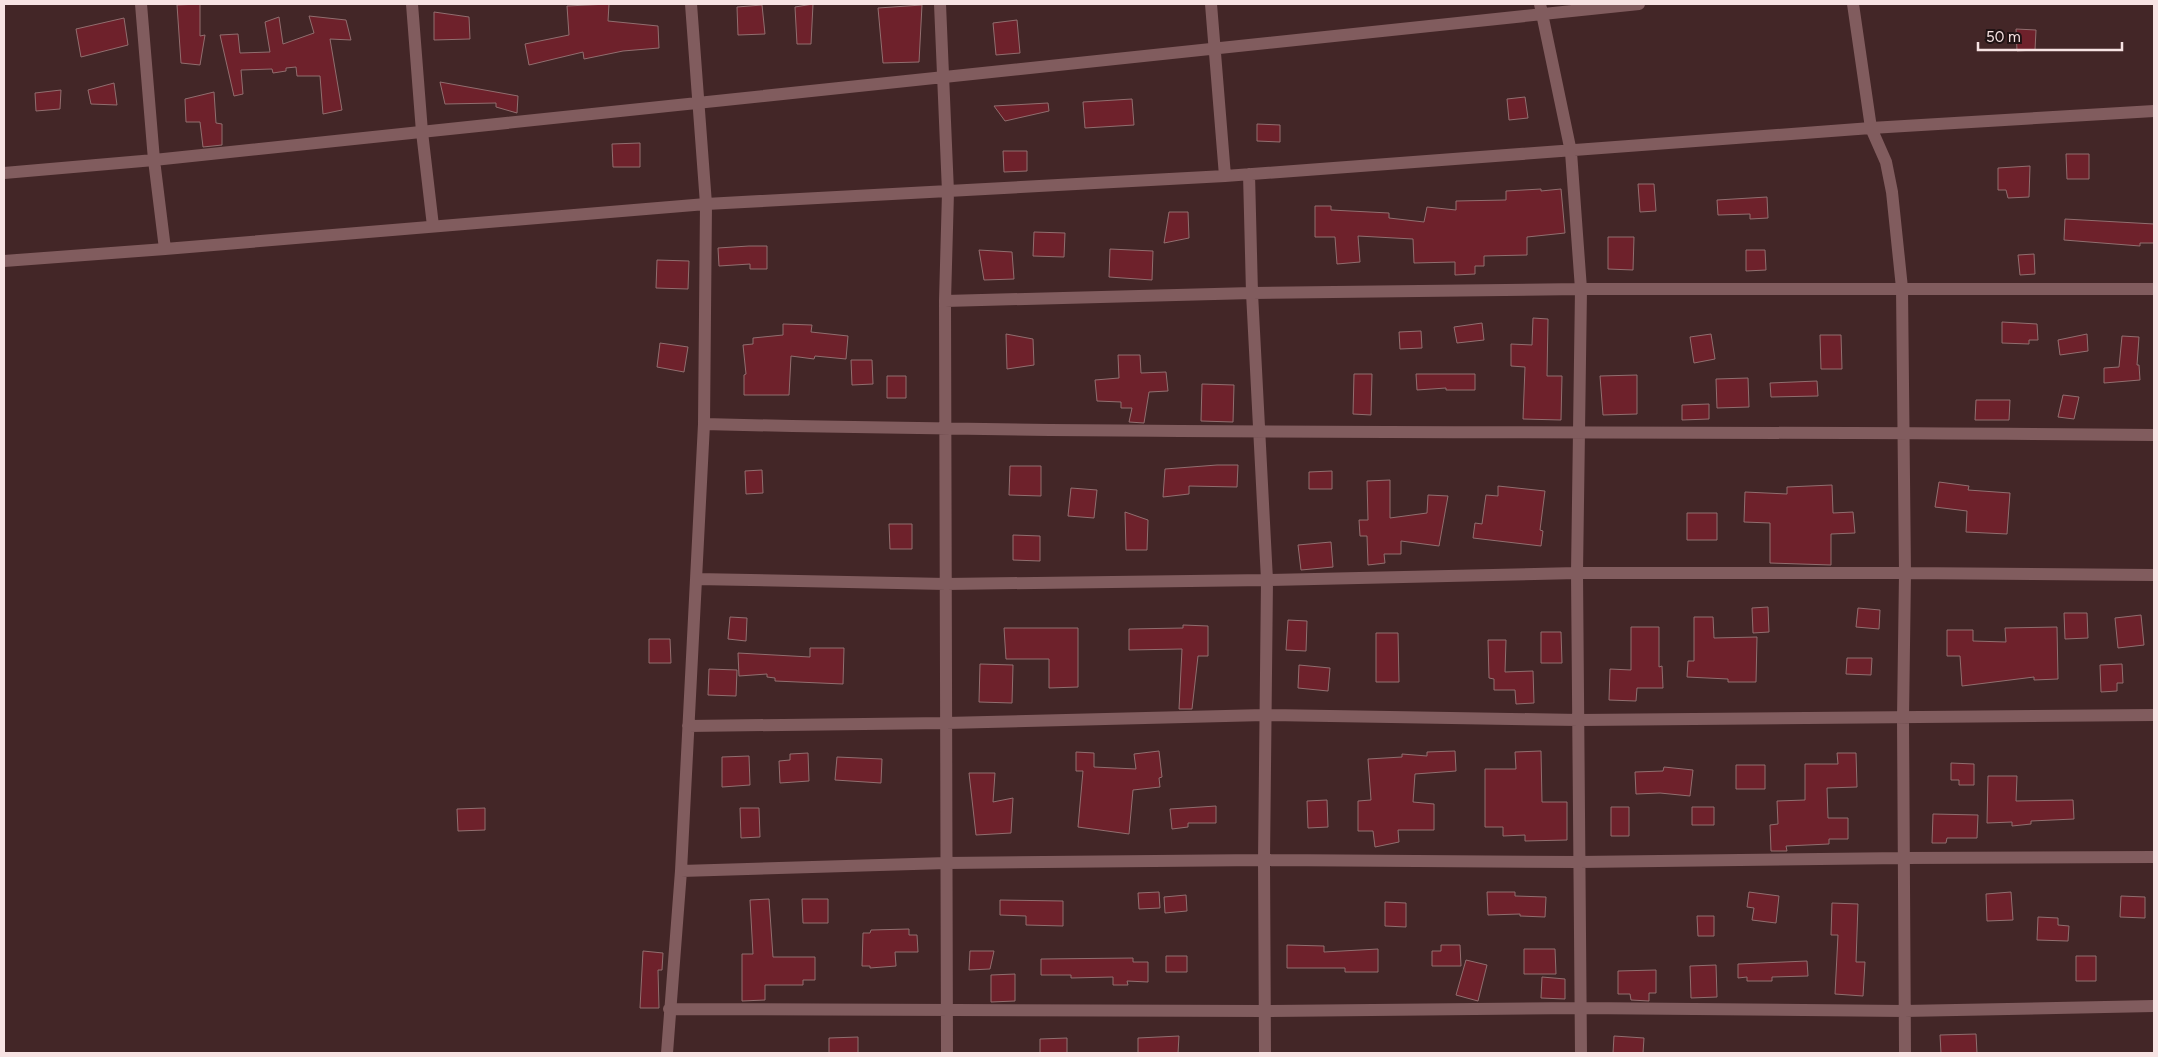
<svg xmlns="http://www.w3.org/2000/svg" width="2158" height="1057" font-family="Figtree,sans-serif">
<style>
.building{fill:#6e212b;stroke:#916e6f}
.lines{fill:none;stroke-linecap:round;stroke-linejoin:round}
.street{stroke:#815c5e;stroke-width:12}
</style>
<rect width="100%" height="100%" fill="#432627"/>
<path class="building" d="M200 4V36L205 35 200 65 181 63 177 5Z
M609 4 608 21 658 26 659 48 623 51 584 59 583 52 529 65 525 44 569 35 567 6Z
M813 4 811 44H797L795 7Z
M762 5 765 34 738 35 737 7Z
M922 5 919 62 883 63 878 8Z
M434 12 469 17 470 39 434 40Z
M309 16 346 20 351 40 330 39 342 110 323 114 320 76H297L296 67 286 68V71L273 73 272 69 241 70 243 94 234 96 220 35 238 34 240 53 270 52 265 22 279 17 283 44 314 33Z
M124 18 128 45 81 57 76 29Z
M1017 20 1020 53 996 55 993 23Z
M2016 29 2036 30 2035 50 2017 51Z
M440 82 518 96 517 113 496 107V103L445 104Z
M114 83 117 105 91 104 88 90Z
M61 90 60 109 36 111 35 93Z
M214 92 216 123 222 124V145L203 147 200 122H186L185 99Z
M1525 97 1528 118 1509 120 1507 99Z
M1132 99 1134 125 1085 128 1083 102Z
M1048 103 1049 111 1005 121 994 106Z
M1257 124 1280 125V142L1257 141Z
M640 143V167H613L612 144Z
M1003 151H1027V171L1004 172Z
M2066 154H2089V179H2067Z
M2030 166 2029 197 2008 198 2006 190H1998V168Z
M1638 184H1654L1656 211 1640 212Z
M1541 189V191L1561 189 1565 233 1527 237V255L1484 256V266H1475V274L1455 275V262L1414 263 1413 239 1358 236 1360 262 1337 264 1335 237H1315V206H1331V210L1389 213V218L1424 222 1427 207 1456 210V201L1506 200V191Z
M1767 197 1768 218 1750 219V214L1718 215 1717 200Z
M1169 212H1188L1189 238 1164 243Z
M2065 219 2154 224V243H2140V246L2064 240Z
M1034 232 1065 233 1064 257 1033 256Z
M1608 237H1634L1633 270 1608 269Z
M749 246H767V269H750V264L719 266 718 248Z
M1110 249 1153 251 1152 280 1109 277Z
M979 250 1012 252 1014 279 984 280Z
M1746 250H1765L1766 270 1746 271Z
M2034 254 2035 274 2020 275 2018 255Z
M657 260 689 261 688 289 656 288Z
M1533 318 1548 319 1547 376H1562L1561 420 1523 419 1525 367 1511 366V344L1532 345Z
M2002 322 2037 324 2038 340H2029V344L2002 343Z
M1482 323 1484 340 1457 343 1454 327Z
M783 324 812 325 811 332 848 336 846 359 815 356 814 359 791 356 789 395H744V375L746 374 743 345 753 344V338L783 335Z
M1421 331 1422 348 1400 349 1399 332Z
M1006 334 1033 339 1034 365 1007 369Z
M1711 334 1715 359 1694 363 1690 337Z
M2087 334 2088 351 2060 355 2058 340Z
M1820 335H1841L1842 369H1821Z
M2122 336 2139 337 2137 365H2139L2140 380 2104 383V368L2119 367Z
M660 343 688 347 684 372 657 367Z
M1118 355H1140L1141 373 1166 372 1168 391 1149 392 1144 423 1129 422 1132 408H1121V402L1097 401 1095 380 1119 378Z
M851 360H872L873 384 852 385Z
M1354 374H1372L1371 415 1353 414Z
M1416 374H1475V390H1446V388L1417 390Z
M1637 375V414L1603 415 1600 376Z
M887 376H906V398H887Z
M1748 378 1749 407 1717 408 1716 379Z
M1817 381 1818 396 1771 397 1770 383Z
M1202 384 1234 385 1233 422 1201 421Z
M2063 395 2079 397 2074 419 2058 417Z
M1976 400H2010L2009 420H1975Z
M1709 404V419L1682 420V405Z
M1217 465H1238L1237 487 1189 486V494L1163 497 1165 469Z
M1010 466H1041V496L1009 495Z
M762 470 763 493 746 494 745 471Z
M1332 471V489H1309V472Z
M1390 480V518L1427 513 1428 495 1448 496 1439 546 1401 541V554H1384L1385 563 1368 565 1367 536H1360L1359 520H1368L1367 481Z
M1939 482 1969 486 1968 490 2010 493 2007 534 1966 532 1967 511 1935 507Z
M1832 485 1833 513 1853 512 1855 533 1831 534V565L1770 563V523L1744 522 1745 492 1787 494V487Z
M1498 486 1545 491 1540 530 1543 531 1541 546 1473 538 1475 523 1482 524 1486 495 1498 496Z
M1071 488 1097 490 1094 518 1068 516Z
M1125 512 1148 520 1147 550H1126Z
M1687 513H1717V540H1687Z
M889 524H912V549H890Z
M1013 535 1040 536V561L1013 560Z
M1331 542 1333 567 1301 570 1298 545Z
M1768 607 1769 632 1753 633 1752 608Z
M1858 608 1880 610 1879 629 1856 627Z
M2064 613H2087L2088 638 2065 639Z
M2141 615 2144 645 2118 648 2115 618Z
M730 617 747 618 746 641 728 639Z
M1694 617H1713L1714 638 1757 637 1756 682H1728V679L1687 677 1688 661H1694Z
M1288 620 1307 621 1306 651 1286 650Z
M1183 625 1208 626V656H1198L1192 709H1179L1182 649 1129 650V629L1183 628Z
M1631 627H1659V667L1662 666 1663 688H1637L1636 701 1609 700 1610 669 1631 670Z
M2057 627 2058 679 2034 680V677L1962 686 1960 656H1947V630H1973V641L2006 642 2005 628Z
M1004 628H1078V687L1049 688V659H1006Z
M1541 632H1561L1562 663H1541Z
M1376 633H1398L1399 682H1376Z
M649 639H670L671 663H649Z
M1488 640H1506L1505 672 1533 671 1534 703 1516 704 1515 690H1494V679L1489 678Z
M810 648H844L843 684 775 681V678L767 677V674L739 676 738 653 810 657Z
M1847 658H1872L1871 675 1846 674Z
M980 664 1013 665 1012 703 979 702Z
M2122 664 2123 683H2117V691L2101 692 2100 665Z
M1299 665 1330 668 1328 691 1298 688Z
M709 669 737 670 736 696 708 695Z
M1159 751 1162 777 1159 778 1160 787 1133 790 1129 834 1078 827 1083 771H1076V752L1094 753V767L1136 769 1134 754Z
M1455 751 1456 771 1415 774 1413 802 1434 804V830H1398L1399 842 1375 847 1373 831H1358V801L1371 800 1368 759 1402 757V754L1427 756V752Z
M1541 751 1542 802H1567V840L1525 841V835L1503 836V827H1485V769H1516L1515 752Z
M808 753 809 781 780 783 779 761 790 760V754Z
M1837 753H1856L1857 787 1827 788 1828 818H1848V839H1829V844L1786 846 1787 851H1771L1770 825 1778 824 1777 801 1805 800V764H1838Z
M749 756 750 785 722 787V757Z
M837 757 882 759 881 783 835 780Z
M1951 763 1974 764V785H1959V780H1951Z
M1736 765H1765V789H1736Z
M1664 767 1693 770 1690 796 1660 793 1636 794 1635 772 1663 771Z
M969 773H995L993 802 1013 798 1011 833 976 835Z
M1988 776H2017L2016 801 2073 800 2074 819 2031 821V824L2012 826V822L1987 823Z
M1327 800 1328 827 1308 828 1307 801Z
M1216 806V823H1188V827L1172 829 1170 809Z
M1611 807H1629V836H1611Z
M1692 807H1714V825H1692Z
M485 808V830L458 831 457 809Z
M740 808H759L760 837 741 838Z
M1933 814 1978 815 1977 838H1947L1946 843H1932Z
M1159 892 1160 908 1139 909 1138 893Z
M1487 892H1515V896L1546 897 1545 917 1520 916V914L1488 915Z
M1749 892 1779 896 1776 923 1752 920 1754 908 1747 907Z
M2011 892 2013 920 1987 921 1986 894Z
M1186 895 1187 911 1165 913 1164 897Z
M2121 896 2145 897V918L2120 917Z
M769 899 773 957H815V980H803V985H765V1000L742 1001V954H753L750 900Z
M802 899H828V923H803Z
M1000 900 1063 901V926L1026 925V916L1000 915Z
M1385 902 1406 903V927L1385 926Z
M1832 903 1858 904 1856 962H1865L1863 996 1835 994 1838 935H1831Z
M1697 916H1714V936H1698Z
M2038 917 2058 918V925L2069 926 2068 941 2037 940Z
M909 929V935H917L918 952H895L896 966 870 968V966H862L863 933H870L871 930Z
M1287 945 1324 946V952L1378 949V972H1345V968H1287Z
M1441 945H1460L1461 966H1432V951H1441Z
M1524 949H1555L1556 974H1524Z
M643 951 663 953 662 970H658L659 1008H640Z
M970 951H994L990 969 969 970Z
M1166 956H1187V972H1166Z
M2076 956H2096V981H2076Z
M1133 958V962H1148V982L1127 981 1128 985H1113V977L1071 978V975H1041V959Z
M1466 960 1487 965 1478 1001 1456 995Z
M1807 961 1808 976 1772 977V981H1747V977L1738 978V964Z
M1716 965 1717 997 1691 998 1690 966Z
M1656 970V993H1649V1001L1631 1000 1630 994H1618V971Z
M1015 974V1001L991 1002V975Z
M1542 977 1565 979V999L1541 998Z
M1976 1034 1977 1053H1941L1940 1035Z
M1179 1036 1178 1053H1138V1038Z
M1614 1036 1644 1038 1643 1053H1613Z
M858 1037V1053H829V1038Z
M1067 1038V1053H1040V1039Z"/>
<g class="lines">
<path class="street" d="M141 4 154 160 165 249
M412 4 422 132 433 226
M940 4 948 192 945 301 947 1053
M1211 4 1225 176
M1540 4 1571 152 1581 289 1577 573 1581 1053
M1853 4 1871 128 1886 162 1892 192 1902 288 1905 573 1903 718 1905 1053
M4 173 154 160 1639 4
M1249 174 1252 293 1267 580 1264 860 1265 1053
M4 261 165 249 706 204 1225 176 1871 128 2154 111
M945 301 1252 293 1581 289H2154
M704 424C1187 436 1671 430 2154 435
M696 579 946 584 1267 580 1577 573H1905L2154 575
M688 726 946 723 1265 715 1579 720 2154 715
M681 871 947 863 1264 860 1579 862 1904 858 2154 857
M669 1009 1266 1011 1580 1008 1904 1011 2154 1006
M667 1053 681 871 704 424 706 204 691 4"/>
</g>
<rect width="2158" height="1057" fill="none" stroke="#f7e3e3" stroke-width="10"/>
<path d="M1978 42v8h144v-8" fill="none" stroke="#f7e3e3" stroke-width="2.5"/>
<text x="1986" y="42" font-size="15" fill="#f7e3e3" stroke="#211314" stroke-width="4" paint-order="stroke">50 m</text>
</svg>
